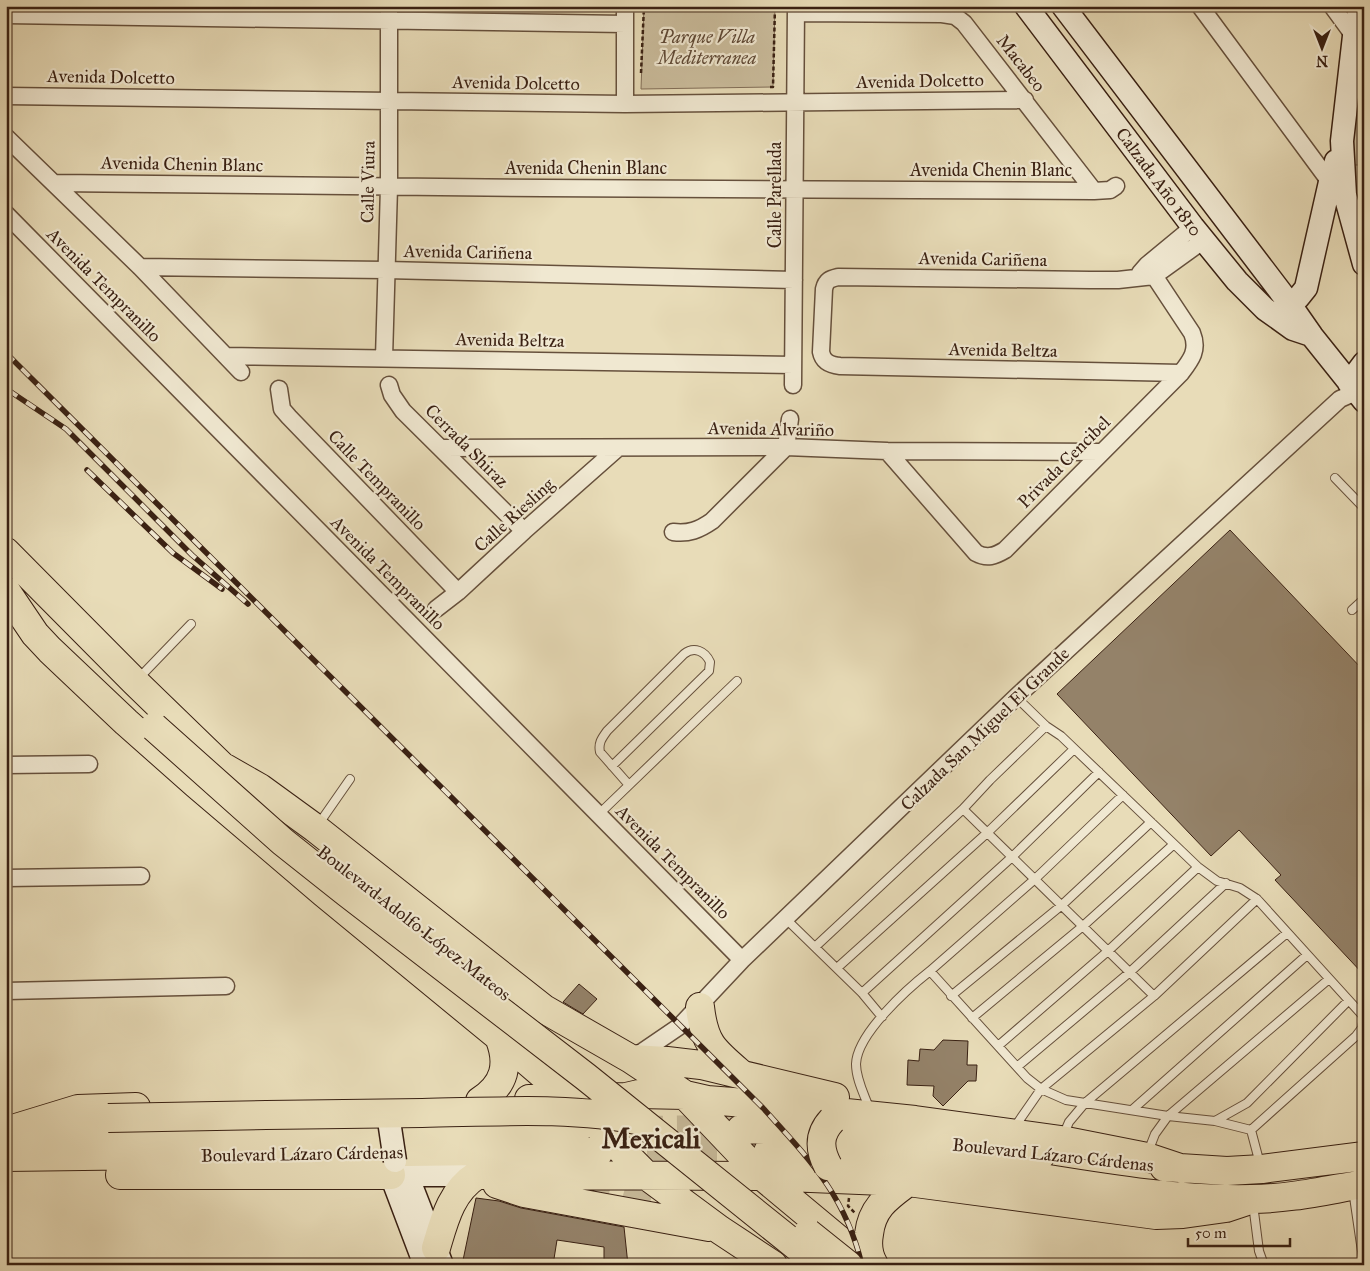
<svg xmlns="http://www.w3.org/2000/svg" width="1370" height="1271" font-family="'IM FELL Great Primer',serif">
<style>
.green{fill:#cabc9c;stroke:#826e58}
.building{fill:#948269;stroke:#3a2113}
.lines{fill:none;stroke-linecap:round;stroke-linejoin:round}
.highway-tunnel{stroke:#c5b797;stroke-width:28;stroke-dasharray:28 14;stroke-linecap:butt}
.lane-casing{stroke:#66503c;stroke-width:10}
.street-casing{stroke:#66503c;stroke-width:19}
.secondary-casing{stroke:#3a2113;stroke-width:25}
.highway-casing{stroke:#3a2113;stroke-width:30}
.path{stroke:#3a2113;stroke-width:2.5;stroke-dasharray:4 2.5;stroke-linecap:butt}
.lane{stroke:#f0e8d1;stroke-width:8}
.street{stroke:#f0e8d1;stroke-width:16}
.secondary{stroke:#f0e8d1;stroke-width:22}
.highway{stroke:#e8dcb8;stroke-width:28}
.rail-casing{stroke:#3a2113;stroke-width:5.5}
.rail{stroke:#f0e8d1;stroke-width:4;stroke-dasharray:11;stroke-linecap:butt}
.secondary-bridge-casing{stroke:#3a2113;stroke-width:25;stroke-linecap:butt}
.highway-bridge-casing{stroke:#3a2113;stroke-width:30;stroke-linecap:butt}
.secondary-bridge{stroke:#f0e8d1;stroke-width:22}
.highway-bridge{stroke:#e8dcb8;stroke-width:28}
.labels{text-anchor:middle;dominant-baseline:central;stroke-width:4.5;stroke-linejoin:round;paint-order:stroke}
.park-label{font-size:18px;font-style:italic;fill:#5e4835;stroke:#f0e8d1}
.street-label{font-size:18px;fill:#3a2113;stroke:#f0e8d1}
.town-label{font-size:28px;font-weight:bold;fill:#3a2113;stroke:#f0e8d1}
</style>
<rect width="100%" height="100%" fill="#e8dcb8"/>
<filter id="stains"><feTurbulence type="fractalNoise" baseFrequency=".004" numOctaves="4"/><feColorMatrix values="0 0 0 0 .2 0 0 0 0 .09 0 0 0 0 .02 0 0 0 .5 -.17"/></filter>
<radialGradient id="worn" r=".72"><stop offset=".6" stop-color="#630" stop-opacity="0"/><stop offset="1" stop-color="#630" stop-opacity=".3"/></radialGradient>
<path class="green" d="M644 6H775L773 87 641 89Z
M1364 52V165H1345Z"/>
<path class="building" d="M1230 530 1364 671V975L1275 880 1281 875 1239 830 1211 856 1057 694Z
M579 984 597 999 583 1014 563 1002Z
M943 1040 968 1041 967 1065H977L976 1081H968L943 1106 933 1096 934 1086 907 1085 908 1060 919 1061 920 1049 934 1050Z
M476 1198 499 1201 521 1208 624 1227 628 1265H604V1247L557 1240 553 1265H462Z"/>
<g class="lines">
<path class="highway-tunnel" d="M635 1130 735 1129
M605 1152H757
M584 1179 681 1208 693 1214"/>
<defs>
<path id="lane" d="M1335 478 1364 508
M1352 610 1364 599
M138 679 191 624
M1016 697 1046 726 1061 736 1198 867 1217 881 1240 888 1257 899
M1046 726 990 780 963 809 1154 996
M612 766 709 671 710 662C705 651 694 646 684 654L607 731C602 738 598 743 600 752L629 785
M598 815 737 681
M318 825 350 779
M786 919 862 993 882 1017
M815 947 963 809
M837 968 987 833 1074 749
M930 971 1035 879 1123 795
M862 993 1012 857 1099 772
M951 996 1062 905 1151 822
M972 1018 1083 926 1174 844
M998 1046 1108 951 1198 867
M1017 1067 1130 972 1226 883
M868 1105C863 1092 856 1078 856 1064 857 1034 907 989 930 971L1027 1078 1041 1089 1066 1100 1168 1116 1215 1121
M1132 1110 1307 955
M1014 1128 1041 1089 1154 996 1257 899 1364 1017 1362 1028 1356 1036 1251 1130
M1251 1130 1215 1121 1247 1103 1348 1001
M1251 1130 1260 1164
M1063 1136 1069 1122 1085 1103 1287 933
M1148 1152 1155 1134 1168 1116 1329 979
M1353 1190 1364 1265
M1253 1204 1259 1251 1264 1265"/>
<path id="street" d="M625 6V104
M1200 6 1330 182
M1332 6 1354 36
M797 13 942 14 955 16 964 23 1094 191
M6 15 625 24
M6 96 625 104 1025 100
M6 137 140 267 241 372
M55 183 544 188 1094 191 1110 190 1116 186
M6 214 742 960
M140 267 386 270 794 280
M1140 273 1147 265 1193 227
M227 356 793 365
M384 358 389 187V6
M1181 373 840 366C830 365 823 362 821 352L824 289C826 280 830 279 838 277L1090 280H1118L1154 276 1204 240
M389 385 392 395 403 411 524 531
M793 385 796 6
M279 389 282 409 289 417 458 592
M441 448 786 447 887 451 1101 452
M887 451 976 553C987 559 995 556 1005 550L1181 373C1191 360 1199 350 1192 333L1147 265
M673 532C689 534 699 530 712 521L786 447 790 419
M436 609 458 592 524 531 618 448
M6 765 89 764
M6 878 141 876
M6 991 226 986
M633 1058 680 1026 742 960 1016 697 1340 399 1356 392"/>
<path id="secondary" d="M1026 6 1193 227 1237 281 1265 309 1293 329 1311 335
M1063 6 1289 303 1312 336 1364 401
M1360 6 1354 36 1342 141 1345 195 1364 264
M1289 303 1298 298 1306 288 1330 182 1336 161
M1349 383 1364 363
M395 1161 407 1175 442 1265
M395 1161 391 1175 425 1265
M394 1175H477"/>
<path id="highway" d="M6 552 135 682 232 776
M6 591 35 634 50 650 126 722 196 784 324 893 499 1037 570 1098 647 1176 720 1230 773 1265
M218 764 260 788 315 828 544 1009 631 1059 685 1095 762 1176 869 1265
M700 1007C704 1043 713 1050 740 1073
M631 1059 667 1061 701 1065 835 1097
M529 1099 626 1097 639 1094 685 1095 707 1100 758 1104 915 1120 1061 1140 1147 1157 1183 1169
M480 1101C505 1085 510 1064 499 1037
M741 1129 803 1131 873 1136 1041 1155
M6 1131 78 1109 136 1107
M16 1137 440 1130H577
M768 1152C840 1156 912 1159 984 1169 1073 1182 1161 1201 1251 1199 1289 1199 1327 1190 1364 1184
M6 1157 485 1151 599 1152
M1164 1167 1227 1171 1262 1169 1364 1156
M120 1175H391
M497 1184 524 1193 709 1227
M436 1248C444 1221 451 1191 477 1175L762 1176 908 1182 1156 1215 1183 1214 1226 1208 1253 1199
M874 1265C868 1255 867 1245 869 1234 872 1207 888 1197 908 1182"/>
</defs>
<use href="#lane" class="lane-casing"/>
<use href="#street" class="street-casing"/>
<use href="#secondary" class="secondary-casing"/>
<use href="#highway" class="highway-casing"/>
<path class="path" d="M641 73 644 6
M770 87H773L775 6
M849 1198 848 1206 855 1213"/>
<use href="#lane" class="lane"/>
<use href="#street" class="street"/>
<use href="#secondary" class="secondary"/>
<use href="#highway" class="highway"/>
<defs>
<path id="rail" d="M6 353 763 1108C810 1160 845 1195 862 1265
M8 390 66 429 192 555 248 604
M87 470 173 553 222 589"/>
</defs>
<use href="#rail" class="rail-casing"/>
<use href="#rail" class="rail"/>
<defs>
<path id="secondary-bridge" d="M388 1114 395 1161"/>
<path id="highway-bridge" d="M154 727 283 842 346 892 586 1077 820 1265
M108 1118C213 1116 317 1114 422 1113 492 1112 571 1106 641 1121
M828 1166C819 1149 818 1135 832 1120
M808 1233 848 1265"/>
</defs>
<use href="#secondary-bridge" class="secondary-bridge-casing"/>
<use href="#highway-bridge" class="highway-bridge-casing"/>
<use href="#secondary-bridge" class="secondary-bridge"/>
<use href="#highway-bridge" class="highway-bridge"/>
</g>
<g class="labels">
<g class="park-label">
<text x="707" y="37">Parque Villa<tspan x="707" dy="21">Mediterranea</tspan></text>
</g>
<g class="street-label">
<text transform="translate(1021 63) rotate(52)">Macabeo</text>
<text transform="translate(111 77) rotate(1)">Avenida Dolcetto</text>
<text transform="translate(920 81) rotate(-1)">Avenida Dolcetto</text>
<text transform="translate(516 83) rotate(1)">Avenida Dolcetto</text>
<text transform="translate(182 164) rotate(1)">Avenida Chenin Blanc</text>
<text x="586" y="168">Avenida Chenin Blanc</text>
<text x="991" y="170">Avenida Chenin Blanc</text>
<text transform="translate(368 182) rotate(-89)">Calle Viura</text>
<text transform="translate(1159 182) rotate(53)">Calzada Año 1810</text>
<text transform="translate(775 195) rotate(-90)">Calle Parellada</text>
<text transform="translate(468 252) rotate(1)">Avenida Cariñena</text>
<text transform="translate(983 259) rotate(1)">Avenida Cariñena</text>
<text transform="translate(104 285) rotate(45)">Avenida Tempranillo</text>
<text transform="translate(510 340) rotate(1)">Avenida Beltza</text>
<text transform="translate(1003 350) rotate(1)">Avenida Beltza</text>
<text transform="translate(771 429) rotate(1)">Avenida Alvariño</text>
<text transform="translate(467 446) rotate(45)">Cerrada Shiraz</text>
<text transform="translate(1064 462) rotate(-45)">Privada Cencibel</text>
<text transform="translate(377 480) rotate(46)">Calle Tempranillo</text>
<text transform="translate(514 515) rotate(-42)">Calle Riesling</text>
<text transform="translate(388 573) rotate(45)">Avenida Tempranillo</text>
<text transform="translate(985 729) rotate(-44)">Calzada San Miguel El Grande</text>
<text transform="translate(673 862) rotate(45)">Avenida Tempranillo</text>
<text transform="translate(414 923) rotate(38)">Boulevard Adolfo López Mateos</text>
<text transform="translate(302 1154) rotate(-1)">Boulevard Lázaro Cárdenas</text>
<text transform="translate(1053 1155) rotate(6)">Boulevard Lázaro Cárdenas</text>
</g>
<g class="town-label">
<text x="651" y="1138">Mexicali</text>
</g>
</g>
<rect width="1370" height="1271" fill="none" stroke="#e8dcb8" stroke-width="25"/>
<rect x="8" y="8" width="1355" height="1256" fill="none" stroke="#3a2113" stroke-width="2.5"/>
<rect x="12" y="12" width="1345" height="1246" fill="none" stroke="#3a2113"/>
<g transform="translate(1322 48) rotate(180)" stroke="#f0e8d1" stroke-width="4" paint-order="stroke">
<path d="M0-4L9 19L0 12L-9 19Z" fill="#3a2113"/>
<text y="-8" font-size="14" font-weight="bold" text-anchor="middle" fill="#3a2113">N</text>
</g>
<path d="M1188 1238v8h102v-8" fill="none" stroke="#3a2113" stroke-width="2.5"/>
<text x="1195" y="1238" font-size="15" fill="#3a2113" stroke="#f0e8d1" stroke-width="4" paint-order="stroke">50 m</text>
<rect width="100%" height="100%" filter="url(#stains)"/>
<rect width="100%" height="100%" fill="url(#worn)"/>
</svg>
